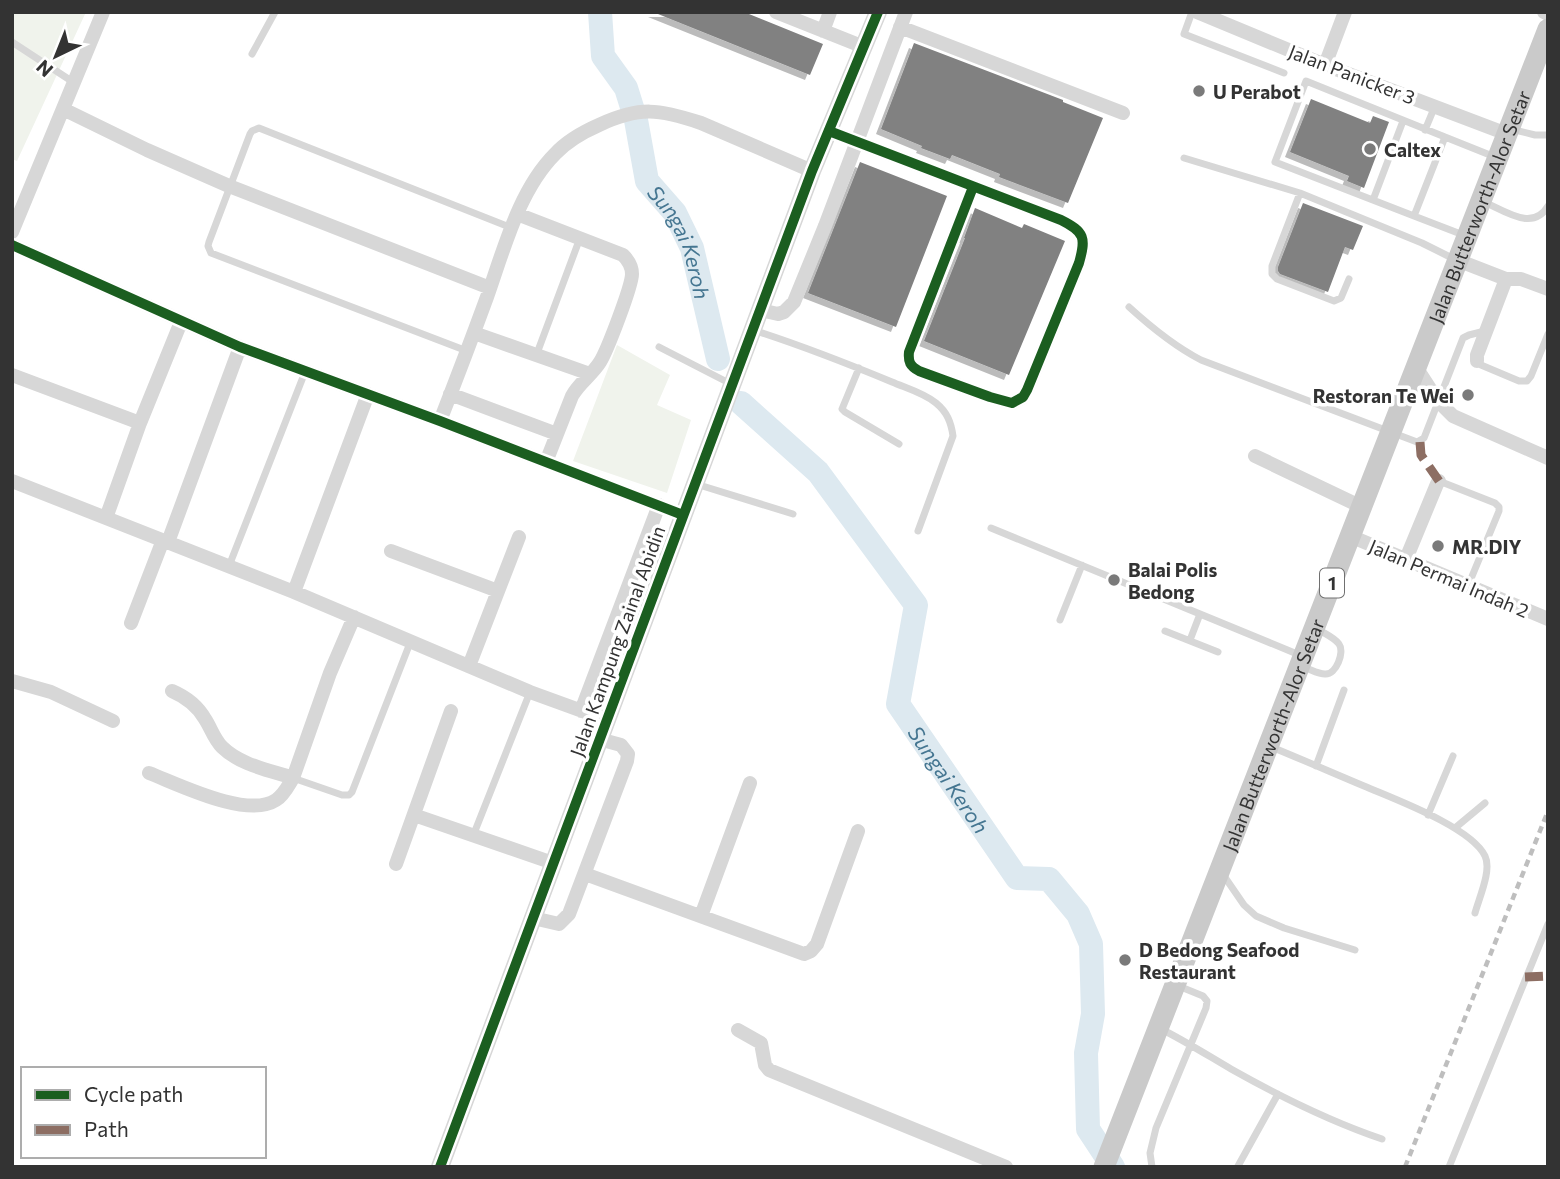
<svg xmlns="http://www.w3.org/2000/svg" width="1560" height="1179" font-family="Commissioner,sans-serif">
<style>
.green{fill:#f0f3ec}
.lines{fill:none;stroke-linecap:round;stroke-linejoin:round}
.river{stroke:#dde9f0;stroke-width:24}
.building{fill:#818181;filter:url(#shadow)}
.service{stroke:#d7d7d7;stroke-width:7}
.minor{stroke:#d7d7d7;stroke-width:14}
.tertiary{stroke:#d7d7d7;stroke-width:18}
.primary{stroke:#cacaca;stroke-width:21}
.rail{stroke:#bebebe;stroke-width:4.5;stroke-dasharray:7 5;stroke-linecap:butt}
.quiet{stroke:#8d6e63;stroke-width:9;stroke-dasharray:18 9;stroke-linecap:butt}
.cycleway-casing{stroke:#fff;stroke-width:15}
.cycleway{stroke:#1b5e20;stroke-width:10}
.poi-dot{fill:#7a7a7a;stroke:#fff;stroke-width:2.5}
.labels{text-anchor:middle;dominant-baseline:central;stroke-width:7;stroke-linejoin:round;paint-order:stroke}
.shield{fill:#fff;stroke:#707070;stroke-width:2}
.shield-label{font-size:18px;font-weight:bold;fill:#333}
.street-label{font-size:19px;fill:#333;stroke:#fff}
.poi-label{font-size:19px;font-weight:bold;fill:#333;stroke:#fff;text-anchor:start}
.water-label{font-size:21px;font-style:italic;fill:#457691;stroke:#fff}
</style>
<defs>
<filter id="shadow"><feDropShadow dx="-5" dy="5" stdDeviation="0" flood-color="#0004"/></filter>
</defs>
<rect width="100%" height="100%" fill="#fff"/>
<path class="green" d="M12 12H86L17 161 12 159Z
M617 345 670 375 657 405 691 420 667 493 573 461Z"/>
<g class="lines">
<g class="river">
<path id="s1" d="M600 12 603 56 626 88 636 120 647 181 675 213 692 248 718 359"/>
<path id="s2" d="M741 403 818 472 916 605 898 704 1017 878 1049 879 1078 914 1091 944 1093 1014 1086 1053 1088 1129 1113 1167"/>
</g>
</g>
<path class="building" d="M653 12H744L823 44 810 75Z
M914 43 1063 100V102L1103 118 1068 203 999 177 1000 174 952 155 950 159 921 148 922 146 881 129Z
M1311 99 1370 123 1373 116 1389 122 1364 188 1347 181 1349 176 1290 152Z
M860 162 947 196 896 327 808 293Z
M1303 203 1363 226 1353 250 1345 247 1328 292 1280 274 1278 271V267Z
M975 208 1022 228 1024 224 1065 241 1009 375 924 341 965 238H964Z"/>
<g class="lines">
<path class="service" d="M1192 12 1184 34 1284 73
M12 42 73 82
M252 54 275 12
M1511 129 1535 135H1548
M1425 130 1435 106
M1184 158 1300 193 1422 243 1454 259
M1300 193 1272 266V274L1277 279 1334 301 1341 298 1349 279
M1373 200 1403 121
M1484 202C1505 211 1533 232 1548 206
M1414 216 1275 162 1306 81 1445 137
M1466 236 1414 216 1445 137 1495 157
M1129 307C1152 328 1174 346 1201 360L1417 442 1424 438 1463 338 1469 335 1485 331
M753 330C800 345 846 363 892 382 906 388 924 393 936 403 947 412 951 422 953 436L918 531
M659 347 731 384
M467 351 211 253 208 246 209 242 250 134 252 131 259 128 512 228
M536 356 580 238
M1477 361 1481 365 1519 381H1527L1531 376 1548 334
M859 368 842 409 845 412 899 444
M1439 481 1495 503 1499 507V511L1468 586
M696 484 793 514
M991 528 1302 656
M229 566 305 372
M1060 620 1082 565
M1165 631 1218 652
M1190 640 1200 614
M1303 667C1310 669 1318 674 1325 674 1336 675 1345 652 1339 644 1334 637 1323 633 1316 628
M1269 746C1301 759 1333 773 1364 786 1394 799 1471 827 1485 856 1492 870 1479 898 1475 913
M1316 766 1344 690
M293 778 342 795H349L352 792 410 643
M1428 815 1453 756
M1455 828 1485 803
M473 836 530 692
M1222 873 1244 905 1256 916 1284 928 1355 950
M1161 1029C1185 1041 1207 1055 1231 1069 1279 1096 1329 1121 1382 1139
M1238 1166 1278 1094
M1152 1167 1150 1153 1156 1128 1206 1008 1207 1001 1203 996 1176 985
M1449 1167 1548 924"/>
<path class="minor" d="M776 12 864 47
M1197 12 1325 65 1507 134
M1544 12 1548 14
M900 27 1123 113
M823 31 830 12
M1325 65 1345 12
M63 109 147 150 229 186 490 288
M829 131 1061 220C1085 232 1086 238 1079 263L1027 390 1023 397 1012 403 990 397 919 371C910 366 908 362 909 352L973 187
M517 214 623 255C628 260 632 266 632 274 632 286 607 351 600 362 592 375 579 383 572 396L546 462
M12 232 103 12
M12 245 240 347 440 421 683 515
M1457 260 1506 279H1521L1548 289
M760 310 778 314 784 312 794 302 825 226 906 12
M474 333 590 374
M1477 361V355L1506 279
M1416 367 1438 401 1453 416 1548 458
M12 375 140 423
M450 394 557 434
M440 421C456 380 472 338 487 297 504 249 519 190 555 154 567 141 583 132 599 125 640 106 659 109 701 123L812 171
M1255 456 1362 507
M12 481 294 592 530 692 607 720
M106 518 140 423 181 322
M1350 536 1548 619
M168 542 240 347
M391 551 498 591
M1406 559 1437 484 1439 481
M294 592 368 394
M131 623 163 540
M469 666 519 537
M12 681 51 692 113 721
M172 691C186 697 197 705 205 719 211 728 214 739 222 747 240 765 269 770 293 778L330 673 354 617
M581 711 659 505
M149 773C178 784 247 819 276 800 284 795 288 786 293 778
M414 815 553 863
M396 864 451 711
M585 874 804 954 811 951 817 944 858 831
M701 916 750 783
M533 918 559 924 569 914 627 761 628 754 621 745 599 739
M738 1030 761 1043 765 1065 769 1070 1006 1167"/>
<path class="tertiary" d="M440 1167 812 171 878 12"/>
<path class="primary" id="s3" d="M1104 1167 1548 29"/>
<path class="rail" d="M1405 1167 1548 811"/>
<path class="quiet" d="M1420 442 1421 455 1439 481
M1525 977 1548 976"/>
<defs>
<path id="cycleway" d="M829 131 1061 220C1085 232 1086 238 1079 263L1027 390 1023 397 1012 403 990 397 919 371C910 366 908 362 909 352L973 187
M12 245 240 347 440 421 683 515
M440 1167 812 171 878 12"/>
</defs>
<use href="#cycleway" class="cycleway-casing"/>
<use href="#cycleway" class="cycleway"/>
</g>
<g class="poi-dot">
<circle cx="1199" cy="91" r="7"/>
<circle cx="1370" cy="149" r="7"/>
<circle cx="1468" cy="395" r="7"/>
<circle cx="1438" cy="546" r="7"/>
<circle cx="1114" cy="580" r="7"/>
<circle cx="1125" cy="960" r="7"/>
</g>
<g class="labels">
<rect class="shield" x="1320" y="568.5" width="24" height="29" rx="5"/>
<g class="shield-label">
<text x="1332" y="583">1</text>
</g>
<g class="street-label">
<text transform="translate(1352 74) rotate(21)">Jalan Panicker 3</text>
<text stroke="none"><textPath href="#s3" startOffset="1031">Jalan Butterworth-Alor Setar</textPath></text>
<text transform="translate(1449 578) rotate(23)">Jalan Permai Indah 2</text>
<text transform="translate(617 641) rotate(-70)">Jalan Kampung Zainal Abidin</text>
<text stroke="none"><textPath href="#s3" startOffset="464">Jalan Butterworth-Alor Setar</textPath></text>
</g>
<g class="poi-label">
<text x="1213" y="91">U Perabot</text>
<text x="1384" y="149">Caltex</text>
<text x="1454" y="395" text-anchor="end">Restoran Te Wei</text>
<text x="1452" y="546">MR.DIY</text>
<text x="1128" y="569">Balai Polis<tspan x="1128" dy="22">Bedong</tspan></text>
<text x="1139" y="949">D Bedong Seafood<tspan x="1139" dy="22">Restaurant</tspan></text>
</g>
<g class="water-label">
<text stroke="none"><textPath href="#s1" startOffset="250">Sungai Keroh</textPath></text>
<text stroke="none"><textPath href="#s2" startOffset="460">Sungai Keroh</textPath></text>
</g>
</g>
<rect width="1560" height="1179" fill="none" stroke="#333333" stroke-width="28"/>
<rect x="21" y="1067" width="245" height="91" fill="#ffffff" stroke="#adadad" stroke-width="2"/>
<rect x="35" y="1090" width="35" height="10" fill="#1b5e20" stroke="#adadad" stroke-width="2"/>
<text x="84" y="1102" font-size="21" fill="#333333">Cycle path</text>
<rect x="35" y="1125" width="35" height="10" fill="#8d6e63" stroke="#adadad" stroke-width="2"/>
<text x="84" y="1137" font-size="21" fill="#333333">Path</text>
<g transform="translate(56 56) rotate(223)" stroke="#ffffff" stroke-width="5" paint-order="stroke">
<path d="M0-5L12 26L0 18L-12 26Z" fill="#333333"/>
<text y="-10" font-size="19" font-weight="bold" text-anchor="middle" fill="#333333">N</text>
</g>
</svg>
